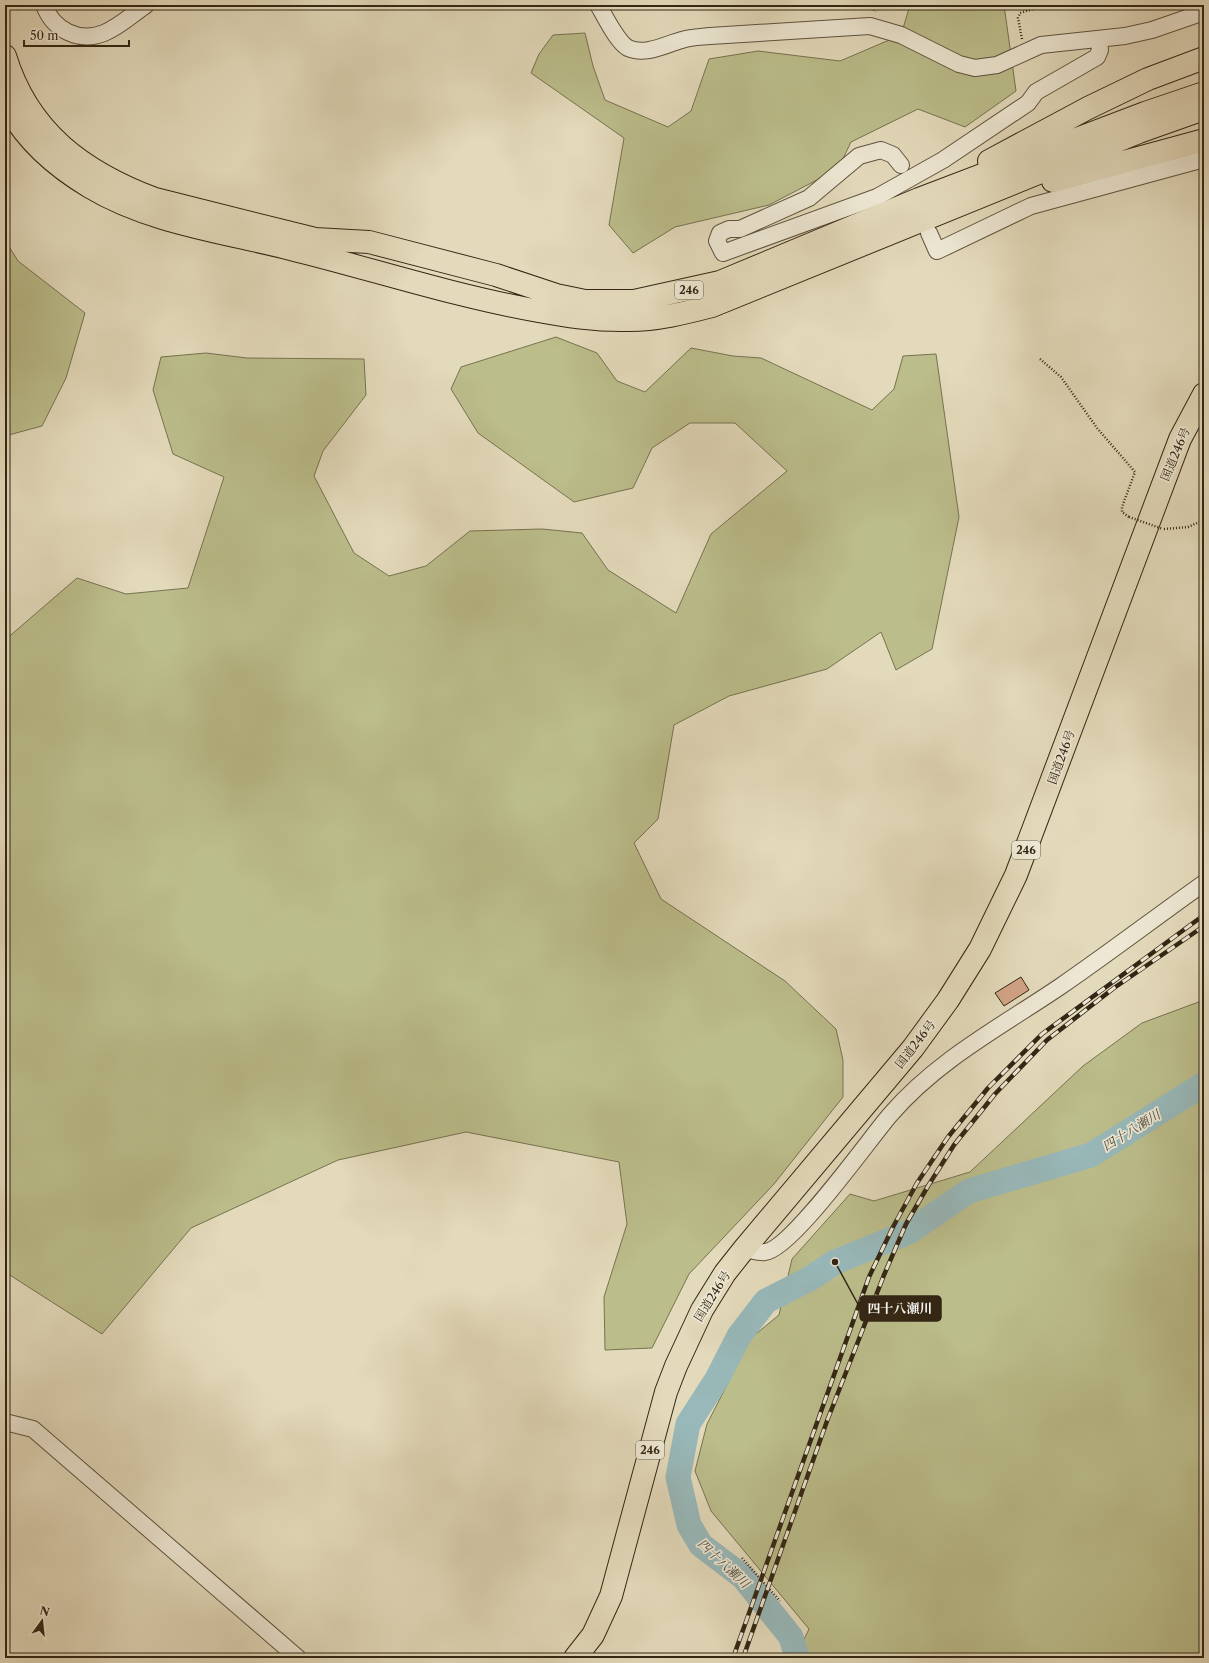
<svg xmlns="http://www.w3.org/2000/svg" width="1209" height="1663" font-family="'Libre Caslon Text','Noto Serif JP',serif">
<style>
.green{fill:#bbbd8b;stroke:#777250}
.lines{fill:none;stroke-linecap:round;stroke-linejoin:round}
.river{stroke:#98b8b9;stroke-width:25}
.building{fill:#d1a486;stroke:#332614}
.minor-casing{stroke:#5f533e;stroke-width:18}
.highway-casing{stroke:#332614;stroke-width:24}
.path{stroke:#332614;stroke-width:2.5;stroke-dasharray:1 2;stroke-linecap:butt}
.minor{stroke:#ede7d3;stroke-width:16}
.highway{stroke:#e3dabb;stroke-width:22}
.rail-casing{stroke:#332614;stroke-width:4.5}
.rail{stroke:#ede7d3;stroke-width:3;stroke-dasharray:9;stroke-linecap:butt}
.path-bridge{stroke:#332614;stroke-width:2.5;stroke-dasharray:1 2;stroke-linecap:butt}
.labels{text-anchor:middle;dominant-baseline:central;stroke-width:3.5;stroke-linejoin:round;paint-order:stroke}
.shield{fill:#ede7d3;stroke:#6b604d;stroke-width:1}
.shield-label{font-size:11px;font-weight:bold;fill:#332614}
.street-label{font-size:12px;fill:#332614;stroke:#ede7d3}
.water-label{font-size:13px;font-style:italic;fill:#4c4a3d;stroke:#ede7d3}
.leader{fill:none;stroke:#332614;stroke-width:1.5}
.callout-dot{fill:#332614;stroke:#ede7d3;stroke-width:1.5}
.callout{fill:#332614;stroke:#332614;stroke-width:1.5}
.callout-label{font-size:13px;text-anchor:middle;font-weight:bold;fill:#fff}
</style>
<rect width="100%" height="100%" fill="#e3dabb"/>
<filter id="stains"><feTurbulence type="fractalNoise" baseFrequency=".005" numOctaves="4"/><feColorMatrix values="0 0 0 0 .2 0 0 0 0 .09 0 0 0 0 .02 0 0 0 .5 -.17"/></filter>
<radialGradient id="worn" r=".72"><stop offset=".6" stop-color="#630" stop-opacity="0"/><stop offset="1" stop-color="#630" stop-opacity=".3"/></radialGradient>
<path class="green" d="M910 5H1004L1016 91 965 127 918 109 851 142 838 169 769 205 675 227 633 253 609 225 624 138 531 73 539 54 553 35 585 33 593 66 605 100 668 127 691 111 709 59 758 51 840 61 901 35Z
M5 240 18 261 85 313 66 378 42 426 5 436Z
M556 337 597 353 617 381 645 392 691 348 733 356 761 358 872 410 894 389 903 356 936 354 959 517 932 649 896 670 881 632 827 669 729 696 674 725 658 819 634 843 661 899 785 981 836 1029 843 1060V1097L774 1184 689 1274 652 1348 605 1350 604 1297 627 1224 619 1162 466 1132 338 1160 191 1228 102 1334 5 1272V640L77 578 126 594 188 588 224 477 173 454 153 390 161 357 206 353 247 358 364 359 366 395 323 451 314 476 354 553 389 576 426 566 470 531 542 529 582 533 608 570 676 613 711 534 787 471 735 423H690L652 448 633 488 574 502 478 433 451 389 461 367Z
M1204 1000V1658H795L809 1629 711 1511 695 1471 707 1424 751 1338 779 1315 792 1259 850 1194 874 1201 970 1172 1083 1066 1142 1023Z"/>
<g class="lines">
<path class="river" d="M797 1658 791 1637 743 1577 701 1545 689 1525 678 1477 688 1424 717 1379 739 1336 766 1301 811 1278 835 1262 909 1232 969 1191 1091 1155 1204 1084"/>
</g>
<path class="building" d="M1021 977 1029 990 1004 1006 995 993Z"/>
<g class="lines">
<defs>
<path id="minor" d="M44 5C53 30 79 43 104 33 119 27 133 14 146 5
M598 5C605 16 617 42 628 48 646 56 666 44 682 40 691 37 701 37 710 36L870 26 901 35 959 64 975 68 997 65 1041 45 1125 36 1152 30 1204 12
M901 165 893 155 881 150 859 156 809 198 740 229H729L720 233 717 241 723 253 877 197 943 160 1028 103 1036 92 1097 57 1100 50 1099 40
M929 233 937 251 1031 206 1204 159
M744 1249C751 1250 759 1253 765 1252 791 1250 870 1138 890 1115 937 1060 1002 1026 1061 986 1109 953 1156 917 1204 883
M5 1422 33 1429 298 1658"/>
<path id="highway" d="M5 56C28 132 83 172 155 199L315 239 369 242 496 275 556 295 585 301H634L720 282 919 199 1145 113 1204 93
M5 101C23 138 55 166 90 187 150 223 224 232 291 249 372 269 451 295 533 310 565 316 596 321 629 320 657 320 685 313 712 306L1139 132 1204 109
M989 161 1088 108 1148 79 1204 58
M1053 181 1204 140
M575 1658 593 1635 611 1596 666 1392 676 1366 702 1310 725 1273 744 1249 913 1048 948 1000 980 949 1016 875 1180 439 1204 394"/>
</defs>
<use href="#minor" class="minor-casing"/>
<use href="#highway" class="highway-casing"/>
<path class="path" d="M870 5 876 12
M1022 39 1018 18 1020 13 1046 5
M1040 359 1061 377 1097 428 1135 472 1122 507V512L1129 517
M1164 529 1188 527 1204 520
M742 1558 780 1601"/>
<use href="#minor" class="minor"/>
<use href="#highway" class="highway"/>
<defs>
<path id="rail" d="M733 1658 869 1277 893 1227 917 1183 948 1137 988 1088 1042 1034 1204 915
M743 1658 827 1421 884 1275 906 1224 928 1186 954 1145 995 1094 1047 1040 1114 988 1204 926"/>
</defs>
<use href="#rail" class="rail-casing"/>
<use href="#rail" class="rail"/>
<path class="path-bridge" d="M1129 517 1163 529"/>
</g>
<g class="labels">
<g class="shield">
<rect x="675" y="281" width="28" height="18" rx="3"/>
<rect x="1012" y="841" width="28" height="18" rx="3"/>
<rect x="636" y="1441" width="28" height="18" rx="3"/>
</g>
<g class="shield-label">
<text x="689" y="290">246</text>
<text x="1026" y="850">246</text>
<text x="650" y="1450">246</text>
</g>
<g class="street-label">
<text transform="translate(1175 454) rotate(-67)">国道246号</text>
<text transform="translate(1061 757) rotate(-70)">国道246号</text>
<text transform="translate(915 1044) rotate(-52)">国道246号</text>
<text transform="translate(712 1296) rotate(-58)">国道246号</text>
</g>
<g class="water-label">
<text transform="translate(1131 1130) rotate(-32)">四十八瀬川</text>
<text transform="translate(724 1563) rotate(43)">四十八瀬川</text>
</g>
</g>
<path class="leader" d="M835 1262L860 1308"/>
<circle class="callout-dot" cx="835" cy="1262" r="4"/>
<rect class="callout" x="860" y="1296" width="81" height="25" rx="4"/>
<g class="callout-label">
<text x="900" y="1313">四十八瀬川</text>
</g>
<rect width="1209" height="1663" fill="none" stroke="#e3dabb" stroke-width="20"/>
<rect x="6" y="6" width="1197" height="1651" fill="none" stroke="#332614" stroke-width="2"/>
<rect x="10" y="10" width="1189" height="1643" fill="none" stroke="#332614"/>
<g transform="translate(42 1621) rotate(15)" stroke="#ede7d3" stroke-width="3" paint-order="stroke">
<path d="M0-3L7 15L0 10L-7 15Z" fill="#332614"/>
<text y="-6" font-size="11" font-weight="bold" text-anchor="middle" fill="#332614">N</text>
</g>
<path d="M24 40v6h105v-6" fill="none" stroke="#332614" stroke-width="2"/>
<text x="30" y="40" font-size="12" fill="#332614" stroke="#ede7d3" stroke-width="3" paint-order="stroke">50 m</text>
<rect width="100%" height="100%" filter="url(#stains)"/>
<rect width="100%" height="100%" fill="url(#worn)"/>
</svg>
